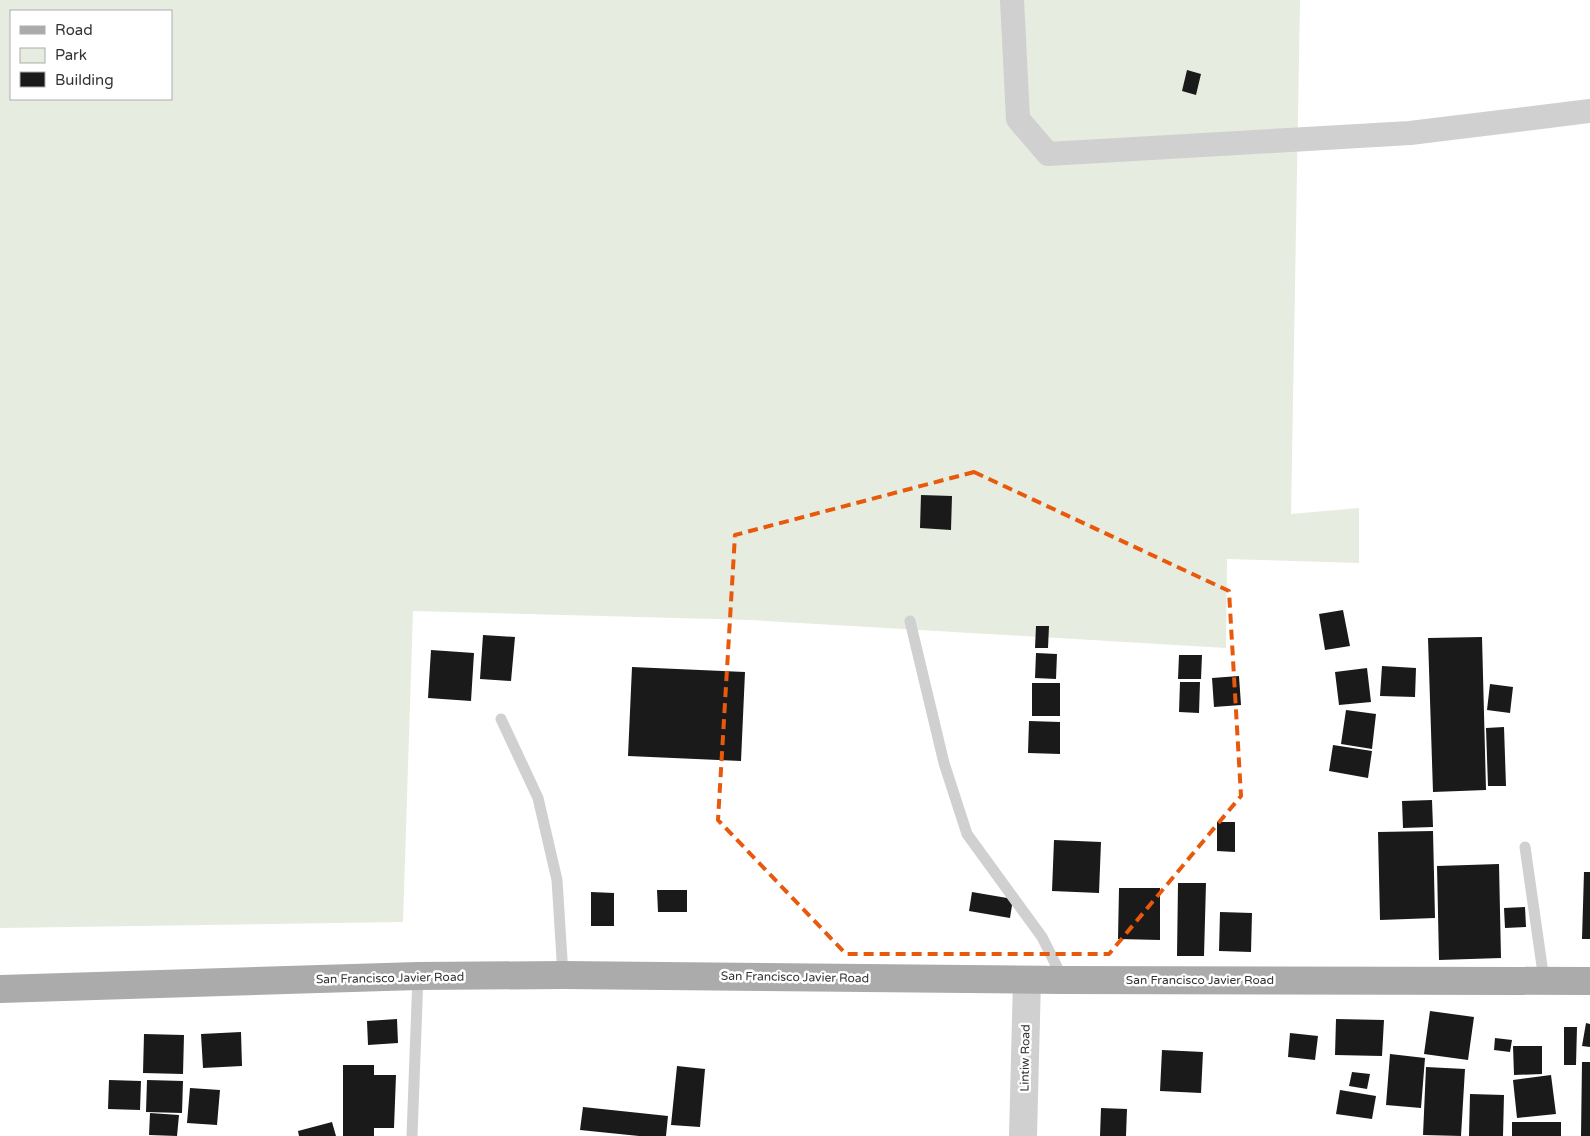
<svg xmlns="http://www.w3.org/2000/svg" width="1590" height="1136" font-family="'Varela Round',sans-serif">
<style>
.green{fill:#e6ecdf;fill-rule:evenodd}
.building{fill:#1a1a1a}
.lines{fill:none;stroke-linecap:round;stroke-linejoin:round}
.service{stroke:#d0d0d0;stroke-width:11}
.minor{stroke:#d0d0d0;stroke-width:24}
.tertiary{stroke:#d0d0d0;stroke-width:28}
.primary{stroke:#ababab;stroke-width:28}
.marked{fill:none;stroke:#e8590c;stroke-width:4;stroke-dasharray:10 6;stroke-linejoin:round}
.labels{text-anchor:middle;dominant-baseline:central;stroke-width:5;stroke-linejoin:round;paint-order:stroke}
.street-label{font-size:12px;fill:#333;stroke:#fff}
</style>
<rect width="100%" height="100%" fill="#fff"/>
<path class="green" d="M0 0H1300L1291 514 1359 508V563L1227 559 1226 648 751 620 413 611 403 922 0 928ZM11 11H171V99H11Z"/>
<path class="building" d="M1187 70 1201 74 1196 95 1182 91Z
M921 495 952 496 951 530 920 528Z
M1343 610 1350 646 1325 650 1319 614Z
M1036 626H1049L1048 648H1035Z
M483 635 515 637 511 681 480 679Z
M1482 637 1486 790 1433 792 1428 638Z
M431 650 474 653 471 701 428 698Z
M1036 653 1057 654 1056 679 1035 678Z
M1179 655H1202L1201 679H1178Z
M1382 666 1416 668 1415 697 1380 696Z
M632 667 745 672 741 761 628 756Z
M1367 668 1371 702 1339 705 1335 672Z
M1239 676 1241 705 1214 707 1212 678Z
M1180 682H1200L1199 713 1179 712Z
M1032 683H1060V716H1032Z
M1490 684 1513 687 1510 713 1487 710Z
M1346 710 1376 714 1372 749 1341 744Z
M1029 721 1060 722V754L1028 753Z
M1504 727 1506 786H1488L1486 728Z
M1333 745 1372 751 1368 778 1329 771Z
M1432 800 1433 827 1403 828 1402 801Z
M1217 822H1235V852L1217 851Z
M1433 831 1435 918 1380 920 1378 832Z
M1054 840 1101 842 1099 893 1052 891Z
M1499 864 1501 958 1439 960 1437 866Z
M1584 872H1590V939H1582Z
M1178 883H1206L1204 956H1177Z
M1119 888H1160V940L1118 939Z
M657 890H687V912H658Z
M591 892 614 893V926H591Z
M972 892 1013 899 1010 918 969 911Z
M1525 907 1526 927 1505 928 1504 908Z
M1220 912 1252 913 1251 952 1219 951Z
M1430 1011 1474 1017 1468 1060 1424 1054Z
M397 1019 398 1043 368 1045 367 1021Z
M1336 1019 1384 1020 1382 1056 1335 1055Z
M1586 1023 1590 1024V1047L1582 1046Z
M1564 1027H1577L1576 1065H1564Z
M241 1032 242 1066 203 1068 201 1034Z
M1290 1033 1318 1036 1315 1060 1288 1057Z
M144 1034 184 1035 183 1074 143 1073Z
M1495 1038 1512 1040 1510 1052 1494 1050Z
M1513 1046H1542V1074L1514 1075Z
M1162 1050 1203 1052 1201 1093 1160 1091Z
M1390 1054 1425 1058 1421 1108 1386 1105Z
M1582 1062H1590V1136H1581Z
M343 1065H374V1075H396L394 1128H374V1136H343Z
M677 1066 705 1069 700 1127 671 1125Z
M1426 1067 1465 1069 1461 1136 1423 1135Z
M1352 1072 1370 1074 1367 1089 1349 1086Z
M1551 1075 1556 1114 1517 1118 1513 1080Z
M109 1080 141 1081 140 1110 108 1109Z
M147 1080 183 1081 182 1113 146 1112Z
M190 1088 220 1090 217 1125 187 1123Z
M1340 1090 1376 1096 1372 1119 1336 1114Z
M1470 1094 1504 1095 1503 1136H1469Z
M583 1107 668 1116 666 1136H639L580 1130Z
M1101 1108 1127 1109 1126 1136H1100Z
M150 1113 179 1115 177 1136 149 1135Z
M332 1122 336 1136H299L298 1131Z
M1512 1122H1561V1136H1512Z"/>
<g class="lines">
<path class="service" d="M910 621 944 763 967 834 1042 937 1063 979
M501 719 538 798 557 880 563 975
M1525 847 1544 980
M412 1136 418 976"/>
<path class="minor" d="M1012 0 1018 119 1048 154 1410 133 1590 111"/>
<path class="tertiary" d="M1023 1136 1027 980"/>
<path class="primary" d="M0 989 418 976 563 975 1063 980 1590 981"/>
</g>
<path class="marked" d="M974 472 1229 591 1241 796 1109 954H846L718 820 735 535Z"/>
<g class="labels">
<g class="street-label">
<text transform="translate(795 977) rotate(1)">San Francisco Javier Road</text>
<text transform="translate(390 978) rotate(-1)">San Francisco Javier Road</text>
<text x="1200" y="980">San Francisco Javier Road</text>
<text transform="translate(1025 1058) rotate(-89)">Lintiw Road</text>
</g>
</g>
<rect x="10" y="10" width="162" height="90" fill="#ffffff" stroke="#adadad"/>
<rect x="20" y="26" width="25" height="8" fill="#ababab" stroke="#adadad"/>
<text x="55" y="35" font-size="15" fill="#333333">Road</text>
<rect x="20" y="48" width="25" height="15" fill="#e6ecdf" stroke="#adadad"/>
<text x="55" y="60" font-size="15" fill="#333333">Park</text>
<rect x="20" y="72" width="25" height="15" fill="#1a1a1a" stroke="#adadad"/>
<text x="55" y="85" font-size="15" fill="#333333">Building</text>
</svg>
